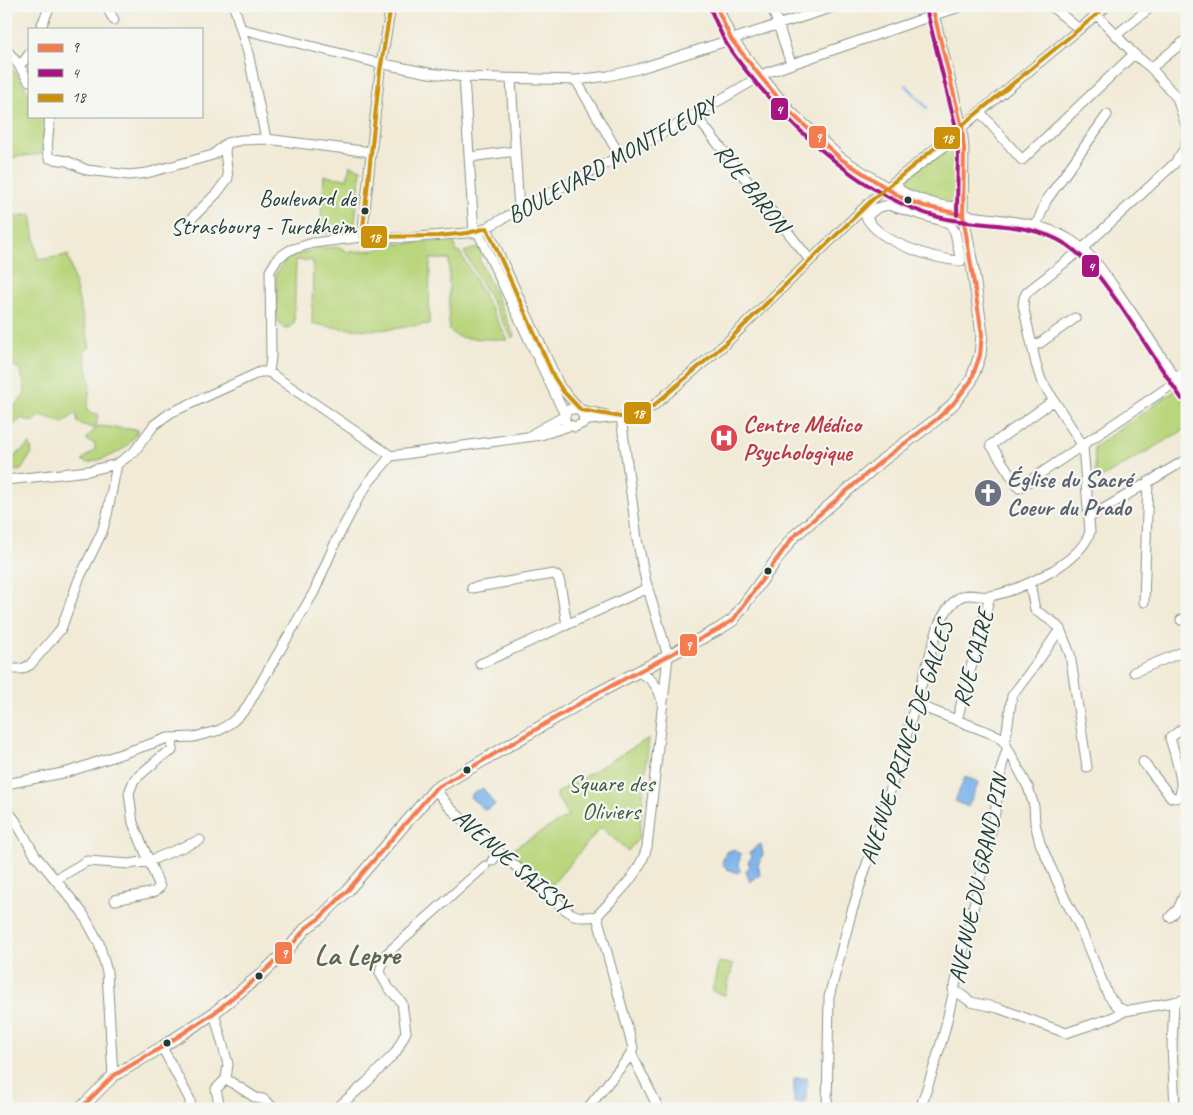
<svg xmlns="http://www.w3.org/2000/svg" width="1193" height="1115" font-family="Caveat,sans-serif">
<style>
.green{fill:#b9d67d;stroke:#6c8a58}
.water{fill:#7eb2eb;stroke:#4e7890}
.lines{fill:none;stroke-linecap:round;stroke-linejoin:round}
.stream{stroke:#7eb2eb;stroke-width:2.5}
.minor-casing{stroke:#889485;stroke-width:11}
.major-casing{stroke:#889485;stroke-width:13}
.minor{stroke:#fff;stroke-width:9}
.major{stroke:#fff;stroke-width:11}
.bus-1-casing{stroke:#f6f6f2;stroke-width:8}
.bus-2-casing{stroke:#f6f6f2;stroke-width:8}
.bus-3-casing{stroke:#f6f6f2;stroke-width:8}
.bus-1{stroke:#f47c4f;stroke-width:4}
.bus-2{stroke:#a61580;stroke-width:4}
.bus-3{stroke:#cc910a;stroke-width:4}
.bus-dot{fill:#1f3d34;stroke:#f6f6f2;stroke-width:2}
.labels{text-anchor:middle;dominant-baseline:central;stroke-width:4.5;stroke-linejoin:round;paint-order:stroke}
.bus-label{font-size:23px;fill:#1f3d34;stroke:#f6f6f2;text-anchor:end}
.street-label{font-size:24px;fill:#1f3d34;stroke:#f6f6f2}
.health-label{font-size:24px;font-weight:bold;fill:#be3a42;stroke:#f6f6f2;text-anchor:start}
.worship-label{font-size:24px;font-weight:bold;fill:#5b616d;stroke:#f6f6f2;text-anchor:start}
.park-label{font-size:24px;fill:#3e5c43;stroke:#f6f6f2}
.district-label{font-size:29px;font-weight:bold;fill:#5f664e;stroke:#f6f6f2}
.line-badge{stroke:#f6f6f2;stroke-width:2}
.badge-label{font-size:14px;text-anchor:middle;font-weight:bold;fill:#fff}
</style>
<rect width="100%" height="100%" fill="#f6f6f2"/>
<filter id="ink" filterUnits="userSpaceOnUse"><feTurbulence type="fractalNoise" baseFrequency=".02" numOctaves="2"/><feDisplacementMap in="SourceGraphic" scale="10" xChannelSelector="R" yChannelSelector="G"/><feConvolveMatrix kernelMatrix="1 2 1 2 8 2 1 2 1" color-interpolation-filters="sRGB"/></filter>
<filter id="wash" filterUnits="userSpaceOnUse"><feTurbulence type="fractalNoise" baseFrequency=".0096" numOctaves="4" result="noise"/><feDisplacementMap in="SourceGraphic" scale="20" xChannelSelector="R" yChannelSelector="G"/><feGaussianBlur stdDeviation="1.12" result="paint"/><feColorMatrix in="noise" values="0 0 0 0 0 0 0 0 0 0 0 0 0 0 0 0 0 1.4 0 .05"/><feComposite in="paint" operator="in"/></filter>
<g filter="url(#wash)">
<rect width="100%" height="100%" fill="#f1ead6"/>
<path class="green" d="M6 59 29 93V116H44L46 123 42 154 6 158Z
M953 140 959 142 962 151 960 201C958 204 957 205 954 206 946 208 905 195 899 189L897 184 898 181Z
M350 165 361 169 355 221C347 235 334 233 320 233L324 176 347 179Z
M31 214 38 260 68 255 90 347 84 351 90 384 87 411 90 413 98 414 96 428 100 426 138 430C128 452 108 458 87 463L82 460 95 450V444L87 440V437L96 429 78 423 76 413 63 423 41 415 32 422 22 418 6 431V410L17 404 25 394 24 382 19 368 13 366 6 367V218Z
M454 240 456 252H460L508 340 465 338C458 337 453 335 449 329V259H430L429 324C416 325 403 328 390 329 367 331 334 329 312 323L313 261 296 260 294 323 290 328 286 329 282 327 277 319 276 274 284 262 291 257 317 248 340 247 348 252 378 250 383 245Z
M479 247 483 253 479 259 514 335 512 338 464 252Z
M1176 390 1187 406V428L1096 481 1094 447Z
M30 444 32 453 21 470 6 472V464L11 465 10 460Z
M649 738 639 838 628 851 601 827 551 886 509 851 568 816 557 797V793Z
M719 962 733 965 725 995 712 991Z"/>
<path class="water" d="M965 777 979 782 968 807 955 801Z
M483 788 495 805 485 810 470 797 471 794Z
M761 844 763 854 758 865 760 875 750 882 746 872 750 866 748 862 752 857 749 853 754 850 758 845Z
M734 849 737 853H741L739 863 740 871 738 873 727 869 722 863 726 852Z
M794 1078H807L806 1103H794Z"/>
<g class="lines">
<path class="stream" d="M911 6 912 7
M906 85 927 108"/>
</g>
</g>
<g filter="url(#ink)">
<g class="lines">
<defs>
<path id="minor" d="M106 6 114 20
M234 6 248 53 266 139
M772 6 791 64
M932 6 962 127 964 149 963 215C995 220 1039 221 1067 238 1092 252 1107 277 1123 300 1145 331 1165 363 1187 395
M1051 6 1079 29
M1097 15 1134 54 1151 68 1177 98 1187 128
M40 29 50 6
M242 29 374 62 429 73 464 77 576 80 608 76 638 69 837 6
M1116 35 1152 6
M6 49 18 64 24 61 29 54
M18 64 29 81
M1151 68 1187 39
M464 77 474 233
M511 79 519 211
M576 80 620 156
M980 112 1022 160 1134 54
M695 115 810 260
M49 116C51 130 44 145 49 158L67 161 87 170 129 175 147 173 213 155 227 143 241 140 266 139 371 152
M1187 135 1185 148 1187 149
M953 140 959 142 962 151 960 201C958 204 957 205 954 206 945 209 905 195 899 189L897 184 898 181Z
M470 157 515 151
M888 205 949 223 955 232 961 261C934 259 880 243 866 217L877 208Z
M1036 226 1046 201 1107 115
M487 228 560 387 581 410 606 415
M181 229 217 193 228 178 225 151 227 143
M478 232 565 415
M362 237 380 71 391 6
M1032 346 1040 343 1075 318
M269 372 271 357 270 271 278 258 290 250 313 243 362 237 407 238 478 232 672 128 766 73 934 15 963 6
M1053 401 991 445 1019 488 1170 386 1175 378 1187 371
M583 422 584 416 578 409H570C564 413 563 418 567 424L575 427 589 420 621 417 652 407 725 344 873 199 962 127 1107 6
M534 433 565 416
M6 480 88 471 117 464 134 452 154 425 170 413 260 372H269L273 375 391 456
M1090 517 1187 459
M472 588 553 574 558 577 560 583 567 625
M1144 602 1148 482
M1181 620 1187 618
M1060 629 1070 654 1087 767
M480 664 648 588
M15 669H22L30 665 61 629 79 579 102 532 107 515 117 464
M638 672C652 678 658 686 662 701
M1134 672 1187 650
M915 704 998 736 1005 743 1028 787 1034 806 1035 823 1040 843 1066 901 1078 923 1108 995 1118 1007 1125 1011
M957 720 990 596
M1005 743 1012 696 1041 657 1060 629 1053 622 1035 610 1030 583
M1143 762 1171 797C1193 805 1173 749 1170 738L1187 725
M6 784 68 772 168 738 194 737 220 730 232 722 245 710 314 592 336 541 359 497 369 482 391 456 541 435 569 426
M435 789 450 808 474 830 566 910C576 918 585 918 597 916
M6 809 15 820 35 855 82 912 99 943 107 972 113 1076
M492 861 499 852
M58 878 87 861 129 864 149 861 200 840
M115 900 154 892 160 887 133 823 129 793 134 780 162 756 172 751 173 738
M597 916C617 894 639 876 647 847L668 656 646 582 637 539 621 417
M1170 917 1178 909 1187 889
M953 989 971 1002 998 1008 1066 1033 1111 1018 1125 1011 1174 1002
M214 1013 228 1064 226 1079 216 1089 220 1109
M162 1047 190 1100V1109
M631 1053 659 1109
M226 1079 256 1098 263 1099 275 1109
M336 1109 367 1082 396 1052 406 1032 402 1003 388 987 380 973 384 956 485 866
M587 1109 629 1057 633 1048 597 916
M827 1109 829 997 851 914 888 798 939 624C944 614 950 603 960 597 970 592 979 598 990 596 1020 591 1081 562 1090 532L1083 446 1041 380 1036 364 1023 305 1024 298 1027 292 1082 249 1175 163 1185 148
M920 1109 935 1064 944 1033 994 819 1002 766 1007 749
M1175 1109 1172 1046 1174 1002 1187 999"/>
<path id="major" d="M80 1109 113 1076 162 1047 214 1013 265 971 290 947 306 928 321 917 349 889 435 789 594 695 719 629 733 620 793 537 884 459 937 419 953 404 971 381 980 355 982 334 973 270 963 215 924 206 902 198 841 159 790 112 760 76 731 39 716 6"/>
</defs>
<use href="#minor" class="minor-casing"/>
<use href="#major" class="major-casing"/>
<use href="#minor" class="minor"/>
<use href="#major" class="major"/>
<defs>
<path id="bus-1" d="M716 6 731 39 760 76 790 112 841 159 902 198 924 206 963 215
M80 1109 113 1076 162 1047 214 1013 265 971 290 947 306 928 321 917 349 889 435 789 594 695 719 629 733 620 793 537 884 459 937 419 953 404 971 381 980 355 982 334 963 215 964 149 962 127 932 6"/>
<path id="bus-2" d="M710 8C715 20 720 32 726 43 735 58 747 72 758 85 803 139 869 199 938 217 980 228 1029 220 1067 245 1089 260 1104 283 1119 304 1140 335 1160 367 1182 399
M926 8 956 128 958 149 957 215"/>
<path id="bus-3" d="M391 6 380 71 362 237 438 236 468 233 487 228 554 377 563 391 581 410 621 417 645 411 652 407 725 344 873 199 1107 6"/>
</defs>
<use href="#bus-1" class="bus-1-casing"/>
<use href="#bus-2" class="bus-2-casing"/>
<use href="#bus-3" class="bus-3-casing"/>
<use href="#bus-1" class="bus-1"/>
<use href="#bus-2" class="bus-2"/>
<use href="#bus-3" class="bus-3"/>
</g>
</g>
<defs>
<symbol id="hospital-disc" viewBox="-11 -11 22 22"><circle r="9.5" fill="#e0444e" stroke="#f6f6f2"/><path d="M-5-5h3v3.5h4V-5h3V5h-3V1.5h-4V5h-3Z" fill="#fff"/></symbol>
<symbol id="church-disc" viewBox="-11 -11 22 22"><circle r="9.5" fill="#6b7280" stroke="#f6f6f2"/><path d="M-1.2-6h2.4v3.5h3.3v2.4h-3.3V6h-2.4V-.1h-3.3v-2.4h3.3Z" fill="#fff"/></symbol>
</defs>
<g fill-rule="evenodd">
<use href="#hospital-disc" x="708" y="422" width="32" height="32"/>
<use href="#church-disc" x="972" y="477" width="32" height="32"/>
</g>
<g class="bus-dot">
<circle cx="908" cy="200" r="4.5"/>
<circle cx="365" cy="211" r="4.5"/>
<circle cx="768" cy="571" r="4.5"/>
<circle cx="467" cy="770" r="4.5"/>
<circle cx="259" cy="976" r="4.5"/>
<circle cx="167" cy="1043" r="4.5"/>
</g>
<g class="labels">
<g class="bus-label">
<text x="356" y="198">Boulevard de<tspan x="356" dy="28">Strasbourg - Turckheim</tspan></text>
</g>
<g class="street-label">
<text transform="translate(612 160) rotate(-29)">BOULEVARD MONTFLEURY</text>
<text transform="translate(752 188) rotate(52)">RUE BARON</text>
<text transform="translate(973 658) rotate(-75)">RUE CAIRE</text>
<text transform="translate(906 742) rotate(-72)">AVENUE PRINCE DE GALLES</text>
<text transform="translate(512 861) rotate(41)">AVENUE SAISSY</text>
<text transform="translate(978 879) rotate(-78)">AVENUE DU GRAND PIN</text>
</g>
<g class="health-label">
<text x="743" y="424">Centre Médico<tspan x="743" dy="28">Psychologique</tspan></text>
</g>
<g class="worship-label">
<text x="1007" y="479">Église du Sacré<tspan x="1007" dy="28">Coeur du Prado</tspan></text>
</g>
<g class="park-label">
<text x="611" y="783">Square des<tspan x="611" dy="28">Oliviers</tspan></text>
</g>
<g class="district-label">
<text x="357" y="954">La Lepre</text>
</g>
</g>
<g class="line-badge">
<rect x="770" y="97" width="19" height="24" rx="5" fill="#a61580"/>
<rect x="808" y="125" width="19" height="24" rx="5" fill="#f47c4f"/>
<rect x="933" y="126" width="28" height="24" rx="5" fill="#cc910a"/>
<rect x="360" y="225" width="28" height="24" rx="5" fill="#cc910a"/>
<rect x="1081" y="254" width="19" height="24" rx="5" fill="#a61580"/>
<rect x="623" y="401" width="29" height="24" rx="5" fill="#cc910a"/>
<rect x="679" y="633" width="19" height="24" rx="5" fill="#f47c4f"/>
<rect x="274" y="941" width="19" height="24" rx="5" fill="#f47c4f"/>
</g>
<g class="badge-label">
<text x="779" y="114">4</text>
<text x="818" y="142">9</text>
<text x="947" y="143">18</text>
<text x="374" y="242">18</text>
<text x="1091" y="271">4</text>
<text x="638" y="418">18</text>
<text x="688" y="650">9</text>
<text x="284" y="958">9</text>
</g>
<rect width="1193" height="1115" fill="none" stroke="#f6f6f2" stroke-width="25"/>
<rect x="28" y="28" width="175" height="90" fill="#f6f6f2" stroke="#a0aca6"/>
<rect x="38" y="44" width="25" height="8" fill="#f47c4f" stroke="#a0aca6"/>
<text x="72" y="52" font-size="15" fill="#1f3d34">9</text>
<rect x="38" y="69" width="25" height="8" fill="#a61580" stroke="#a0aca6"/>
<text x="72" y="78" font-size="15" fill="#1f3d34">4</text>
<rect x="38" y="94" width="25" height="8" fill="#cc910a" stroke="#a0aca6"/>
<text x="72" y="102" font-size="15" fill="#1f3d34">18</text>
</svg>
